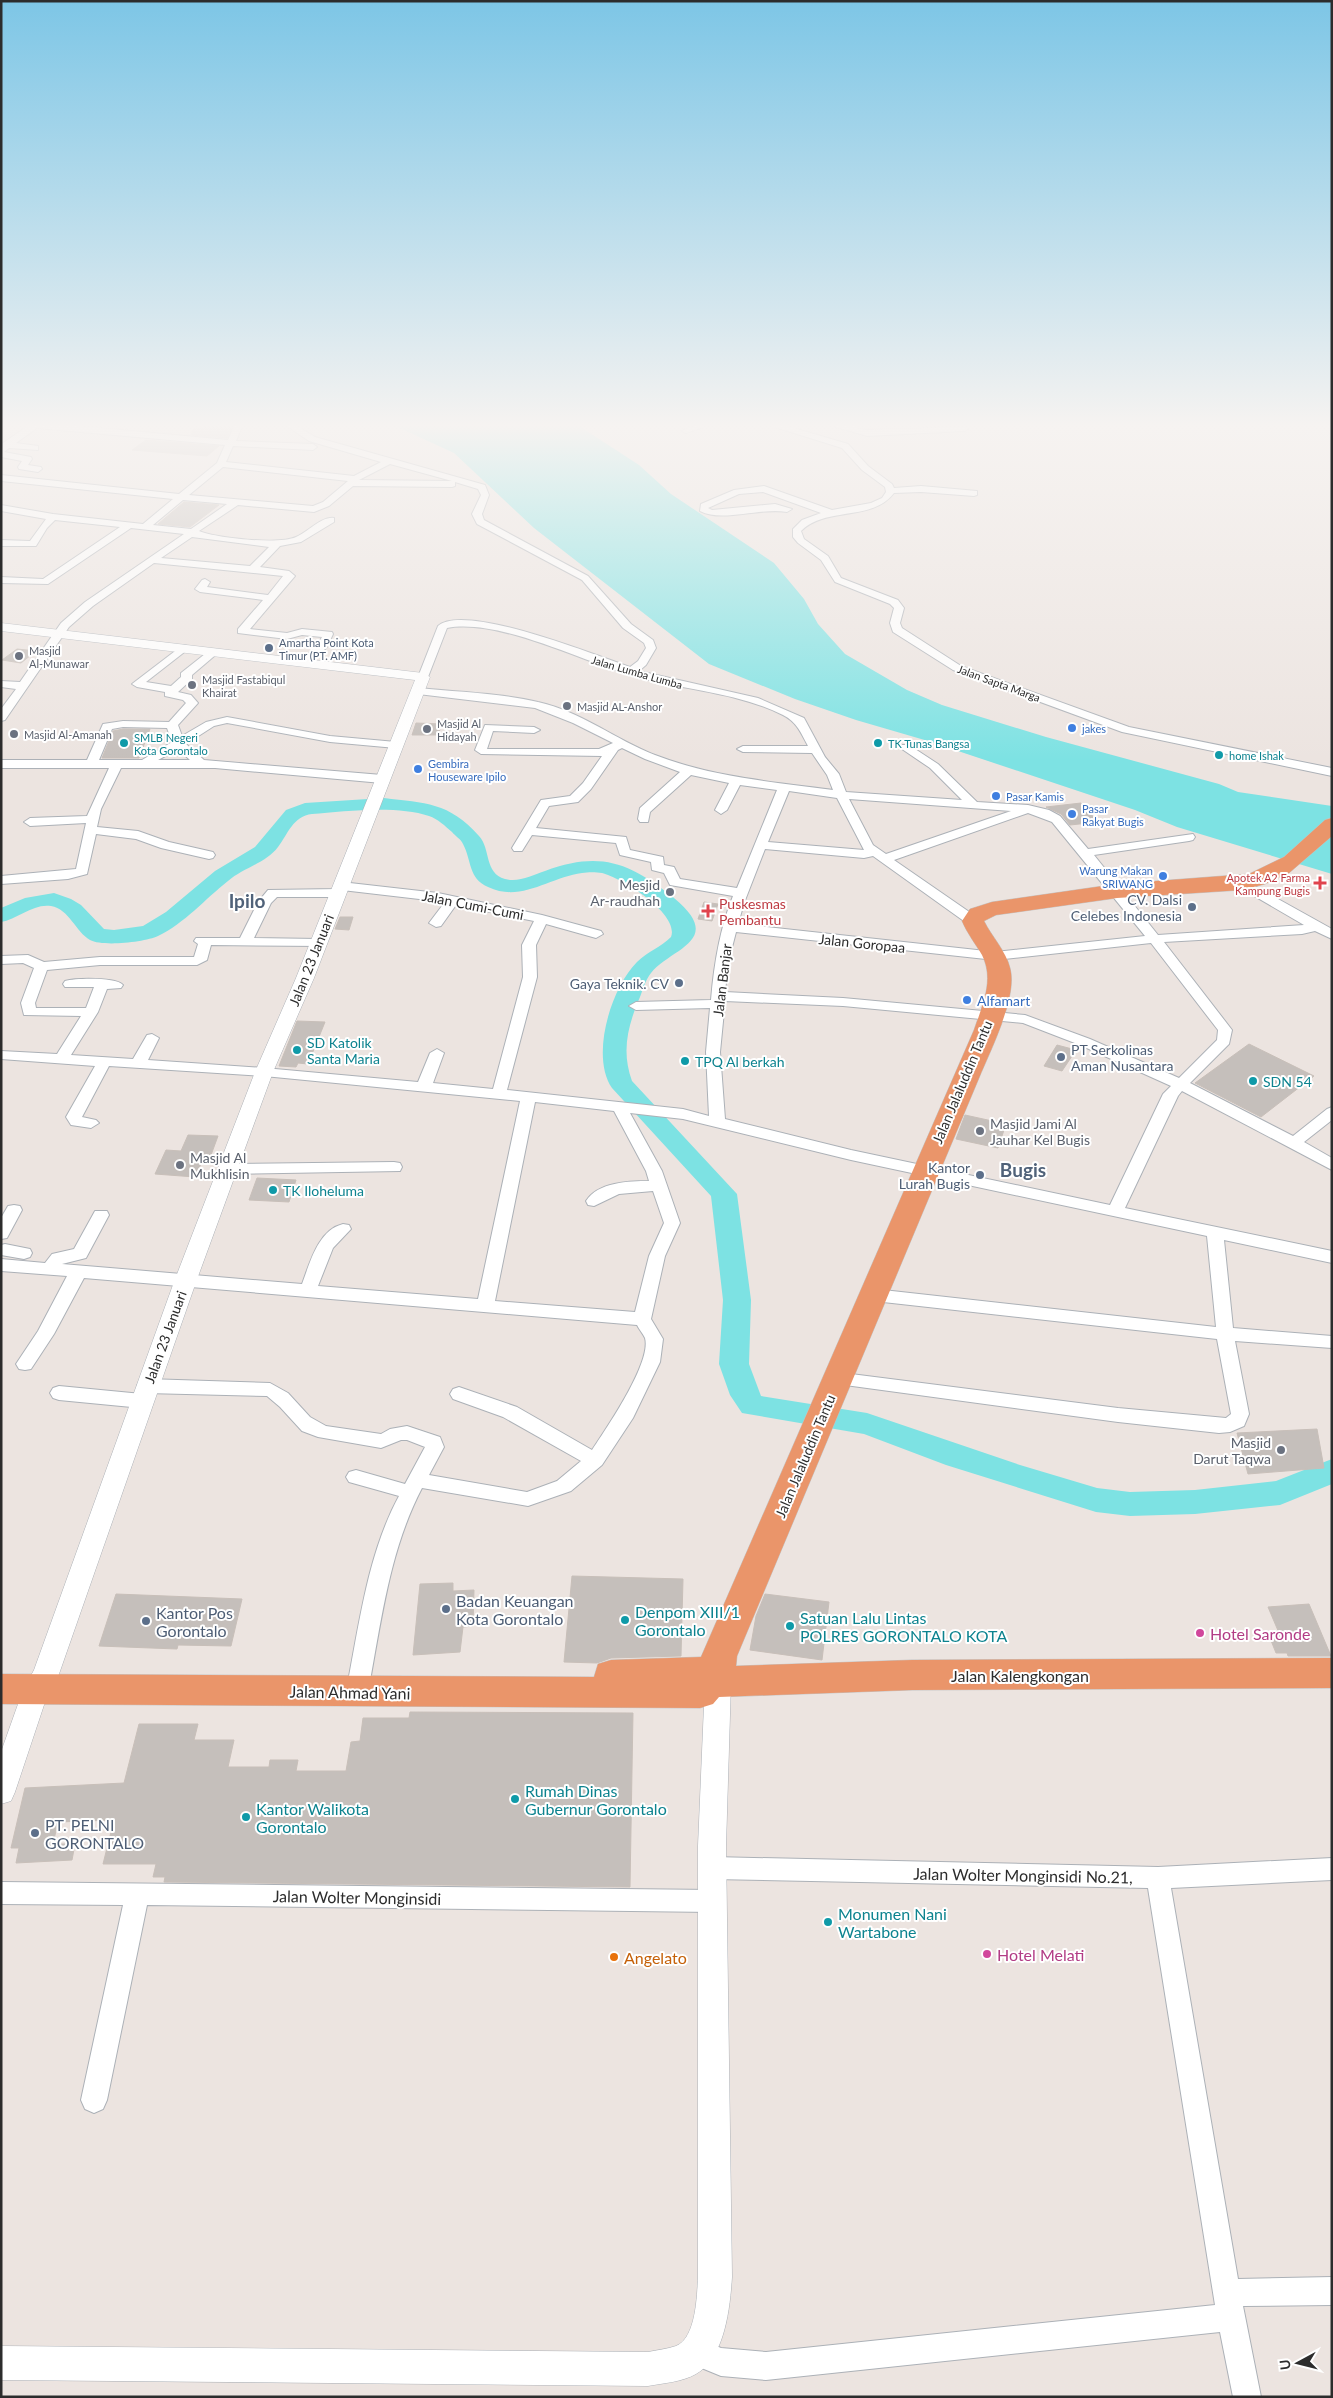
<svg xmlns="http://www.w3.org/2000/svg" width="1333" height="2398" font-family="Lato,sans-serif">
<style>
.water{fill:#7de2e3}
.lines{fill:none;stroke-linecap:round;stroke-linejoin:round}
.river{fill:#7de2e3;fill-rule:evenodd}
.building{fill:#c5bfbb;stroke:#c8bfb9}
.minor-casing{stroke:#acb1b7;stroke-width:2}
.tertiary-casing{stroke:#acb1b7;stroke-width:1}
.trunk-casing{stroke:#c4c4c4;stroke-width:1}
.minor{fill:#fff;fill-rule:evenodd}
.tertiary{fill:#fff;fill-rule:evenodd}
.trunk{fill:#ea956a;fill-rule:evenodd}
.service-dot{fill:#5c6f8a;stroke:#fff;stroke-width:2}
.worship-dot{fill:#6b7280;stroke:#fff;stroke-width:2}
.shop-dot{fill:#3f7fe0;stroke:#fff;stroke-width:2}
.culture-dot{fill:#0f9aa8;stroke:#fff;stroke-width:2}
.health-dot{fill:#e0444e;stroke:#fff;stroke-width:2}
.hotel-dot{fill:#d1479c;stroke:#fff;stroke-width:2}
.food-dot{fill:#e8710a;stroke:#fff;stroke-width:2}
.labels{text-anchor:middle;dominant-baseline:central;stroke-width:4;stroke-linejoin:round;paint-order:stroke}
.far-service-label{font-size:11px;fill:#4e5e75;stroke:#fff;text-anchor:start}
.far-worship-label{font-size:11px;fill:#5b616d;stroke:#fff;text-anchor:start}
.far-street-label{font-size:11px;fill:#2c2c2c;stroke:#fff}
.far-shop-label{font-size:11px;fill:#366cbe;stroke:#fff;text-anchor:start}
.far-culture-label{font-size:11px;fill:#0d838f;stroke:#fff;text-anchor:start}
.far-health-label{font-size:11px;fill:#be3a42;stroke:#fff;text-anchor:end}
.worship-label{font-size:14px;fill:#5b616d;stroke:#fff;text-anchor:end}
.service-label{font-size:14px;fill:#4e5e75;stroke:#fff;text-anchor:end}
.health-label{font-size:14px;fill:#be3a42;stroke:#fff;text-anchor:start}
.street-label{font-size:14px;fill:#2c2c2c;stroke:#fff}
.shop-label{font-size:14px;fill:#366cbe;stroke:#fff;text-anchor:start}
.culture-label{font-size:14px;fill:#0d838f;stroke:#fff;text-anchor:start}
.near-service-label{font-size:16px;fill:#4e5e75;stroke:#fff;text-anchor:start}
.near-culture-label{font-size:16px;fill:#0d838f;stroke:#fff;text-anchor:start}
.near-hotel-label{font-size:16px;fill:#b23c85;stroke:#fff;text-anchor:start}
.near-street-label{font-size:16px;fill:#2c2c2c;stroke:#fff}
.near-food-label{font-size:16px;fill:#c56008;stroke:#fff;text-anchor:start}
.district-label{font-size:19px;font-weight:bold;fill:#506279;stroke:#fff}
</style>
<rect width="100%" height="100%" fill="#ece4e0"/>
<path class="water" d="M391 424H576L639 465 671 494 774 563 804 599 818 624 845 654 907 690 942 705 1046 737 1219 784 1238 792 1332 806V874L1177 827 1135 810 928 741 856 720 795 699 709 664 534 528 454 453Z"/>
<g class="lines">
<path class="river" d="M384 798C425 803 449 802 479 836 491 849 484 873 505 879 518 883 533 875 545 871 600 851 629 862 674 898 726 941 671 948 651 973 646 979 643 989 640 997 628 1025 621 1051 632 1081L737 1194 751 1300 749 1364 761 1396 867 1413 1020 1465 1097 1488 1130 1492 1195 1490 1276 1481 1332 1459V1484L1280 1505 1195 1514 1130 1516 1096 1512 946 1465 864 1434 742 1413 730 1395 719 1364 723 1300 711 1196 612 1088C590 1056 611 988 637 962 647 952 661 947 671 937 680 914 622 878 602 873 596 872 588 872 582 873 550 877 521 903 488 887 468 878 472 861 463 844 461 839 455 836 452 832 445 826 438 819 429 816 398 805 345 811 312 814 293 816 288 834 278 847 266 863 243 868 228 881 205 899 185 923 158 936 145 942 103 947 90 940 76 932 69 909 51 906 34 903 17 919 1 922V908L25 898 54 893 71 899 81 905 104 929 114 930 143 926 166 912 215 871 255 847 286 810 305 803Z"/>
</g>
<path class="building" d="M203 424H233L227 438 191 435 193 429H201Z
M146 440 219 446 207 456 132 450Z
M184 502 219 505 190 527 158 524Z
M17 649 36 651 21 663 2 660Z
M416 723 442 724 438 735H412Z
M123 729H150L139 758H102L113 731Z
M1081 803 1098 822 1070 825 1061 814 1046 807Z
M704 902 718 904 712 921 698 919Z
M340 917H353L349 930 335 929Z
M297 1021 325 1022 308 1064 298 1063 296 1067 279 1066Z
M1249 1044 1314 1076 1261 1117 1195 1083Z
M1057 1045 1076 1050 1062 1071 1044 1066Z
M965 1115 1006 1124 998 1148 956 1139Z
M188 1135 218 1136 211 1155H205L195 1177 155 1174 166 1150 181 1151Z
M257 1178 296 1180 289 1202 249 1200Z
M1317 1429 1324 1468 1248 1474 1237 1433Z
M572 1576 683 1579 681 1656 611 1658 597 1663 564 1662Z
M453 1583V1591L474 1590 473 1626 463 1627 460 1652 413 1655 420 1584Z
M116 1594 242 1599 231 1646 178 1645 177 1649 99 1646Z
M765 1594 829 1602 822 1660 750 1650 756 1616Z
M1309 1604 1331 1656H1288L1287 1653H1276L1268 1633H1279L1268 1607Z
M410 1712 633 1713 630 1887 164 1882 165 1877H153L156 1864H103L114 1820 58 1822 53 1844H75L72 1860 16 1863 19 1848H11L25 1788 124 1783 139 1724H198L194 1740H234L228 1767H269L270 1760H298L296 1771H346L351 1742 360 1741 363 1718H409Z"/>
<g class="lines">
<defs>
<path id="minor" d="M31 424H57L228 440 235 424H243L236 441 313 444 317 447 313 450 233 446 226 462 354 476 381 462 309 441 284 424H294L315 437 485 485 489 495 482 514 484 520 588 576 631 624 653 640 656 648 646 665 639 671 758 698 804 718 825 757 839 774 846 792 962 800 930 768 899 747 901 745H909L938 764 977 802 1028 805 1049 810 1060 816 1088 849 1193 834 1195 837 1193 840 1189 841 1094 855 1158 935 1304 925 1237 886 1236 883 1242 879 1332 929V939L1315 931 1302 934 1164 942 1232 1030 1229 1044 1190 1083 1293 1136 1327 1109 1332 1107V1120L1304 1142 1332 1158V1170L1182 1091 1178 1096 1125 1208 1332 1251V1263L1224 1240 1233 1328 1332 1336V1348L1235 1341 1249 1414 1244 1426 1230 1432 1219 1433 1118 1422 845 1385 842 1380 845 1375 851 1374 1118 1408 1226 1418 1231 1414 1217 1339 874 1301 868 1299 865 1295 868 1291 874 1289 1216 1327 1207 1236 851 1160 683 1119 630 1113 662 1171 680 1223 665 1256 651 1319 663 1339 660 1362 633 1418 602 1465 571 1491 528 1506 422 1488C389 1551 381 1623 368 1692L365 1698 357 1701 349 1698 346 1692C359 1627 367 1555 399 1496L349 1482 346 1477 349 1472 356 1470 405 1484 425 1447 407 1440H401L381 1448 318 1437 302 1431 280 1407 267 1396 146 1393 140 1391 137 1386 140 1381 146 1379 270 1383 288 1393 310 1417 326 1426 381 1434 390 1429 407 1426 440 1437 444 1447 429 1475 527 1492 557 1481 581 1461 503 1417 453 1399 450 1394 453 1389 459 1387 517 1407 592 1450C606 1429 652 1362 645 1338 643 1334 639 1329 637 1325L84 1278 54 1334 31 1369 25 1370 19 1369 16 1364 38 1331 67 1276 1 1271V1259L45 1263 52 1254 74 1249 95 1211H107L109 1215 86 1258 62 1264 302 1284C310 1263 318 1230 343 1224L349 1225 351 1229 333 1248 318 1286 478 1299 520 1101 264 1076 109 1066 82 1117 96 1120 99 1123 91 1128 71 1125 66 1117 95 1066 1 1059V1051L57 1054 81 1016 24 1015 21 1003 34 968 23 963 1 964V956L28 955 44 962 100 957H194L198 944 194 941 196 938H240L258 902 268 890 338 889 334 886 341 882 438 893 542 915 601 931 603 934 596 938 546 924 536 945 537 977 507 1090 683 1109 709 1116 706 1052 710 1008 636 1010 629 1006 636 1002 711 1000C714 964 720 928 733 896L670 885 664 873 652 870 651 862 620 855 616 843 532 835 522 851H514L512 848 541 800 570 796 583 783 602 756 481 754 475 750 485 725 534 727 540 730 534 733 493 731 487 749H599L613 743 573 723 535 708 418 694 412 691 418 688C457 692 501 693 538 702 580 711 616 740 655 755 712 777 773 782 833 790L827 775 812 753 743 752 737 749 743 746H808C801 733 797 722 783 715 739 693 687 690 640 678 587 664 501 618 447 628L428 677 423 680 419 679 418 677 438 626C464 602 597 656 630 667L638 661 646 648 644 643 623 628 582 580 477 524 472 514 481 495 478 489 455 482V486L452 487 353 486 329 506 314 512 238 505 199 531C216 538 279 545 296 537 308 532 322 516 334 518V522L301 542 280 546 260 567 289 571 295 576 250 629 287 633 302 629 332 632 333 634 327 647 310 664 306 665 301 662 318 644 322 637 302 635 287 639 238 633V629L263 600 200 592 195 589 202 580 205 579 210 582 207 587 268 595 283 576 154 563 93 606 69 627 5 720 1 721V709L16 689 1 687V681L20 682 61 623 85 602 184 534 131 528 48 584 1 583V577L43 579 120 527 55 520 47 528 36 546H1V540L30 541 46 519 1 511V505L53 514 143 524 173 499 1 481V475L179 494 217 463 225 445 37 428 16 443 38 446V450L9 448 4 452 31 457 32 459 28 465 41 467 42 469 38 472 19 469 18 467 22 461 1 457 3 443ZM390 464 452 481 359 480ZM223 467 348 481 323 502 313 506 189 495ZM183 500 227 504 191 529 153 525ZM192 537 269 547 250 566 161 558ZM622 748 645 759 680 772 640 808 638 819 640 822H648L650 812 691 775 729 783 715 810 721 814 727 810 740 785 777 790 737 888 680 879 674 867 664 865 663 857 630 850 626 837 536 828 549 806 578 802 591 789 618 750ZM789 791 837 798 864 850 768 842ZM849 799 1011 811 886 854 873 845ZM1028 813 1052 822 1145 936 995 952 738 924 744 903 765 849 864 858 873 856 968 924H978L980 921 978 918 894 860ZM342 890 445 902 429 923 436 927 441 926 456 905 534 921 522 945 523 977 493 1089 433 1083 444 1053 437 1049 430 1053 418 1082 264 1068 148 1060 159 1038 152 1034 147 1035 133 1059 71 1055 98 1012 107 989 121 988 123 985C117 977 76 978 65 981L63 984 65 987H94L86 1008H36L35 1003 47 970 100 965H197L207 960 211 945 323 946 325 943 318 939 254 938 271 903 277 897H338L345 893ZM736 932 995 960 1151 943 1218 1030 1217 1040 1179 1078 1090 1039 1025 1015 843 998 725 992 728 963ZM725 1001 843 1006 1023 1023 1080 1045 1171 1086 1163 1094 1110 1205 851 1150 725 1119 720 1052ZM535 1102 614 1111 646 1171 649 1181C629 1181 598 1182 586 1201L588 1205 594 1206 619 1194 653 1191 664 1223 649 1256 635 1312 495 1301Z
M698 424H712L686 433 682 431Z
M765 424H780L848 444 868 466 892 484 894 488 921 486 977 491V495L974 496 921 492 894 493C872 522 826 506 801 531L804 539 828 556 841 578 898 600 904 608 900 623 902 628 961 666 1129 727 1332 768V776L1122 732 953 670 893 632 890 623 894 608 890 604 835 582 821 560 798 543 793 537V529L802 520 821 513 763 492 739 494 708 508 712 510 775 504 792 509 787 512C760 507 723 523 700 511L701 504 734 490 764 486 832 510 871 503 882 498 886 492 885 487 862 470 842 448Z
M853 424 858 429 867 430 964 427 968 429 964 431 867 436 830 425Z
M183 645 187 646V650L146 682 171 686 181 677V673L210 650H218L219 652 192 675V679L178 692 191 695 198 703 178 725 182 736 206 722 227 717 330 736 396 742 402 745 396 748 330 742 227 723 214 726 186 744 204 760 382 775 388 779 382 783 215 768H121L101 809 97 827 138 831 169 842 213 852 215 855 213 858 209 859 161 848 136 839 96 834 87 874 68 879 1 884V876L76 869 86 823 30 826 24 822 30 818 87 816 109 768H1V760H87L103 724 123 721 169 722 186 703 183 700 165 696V692L137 687 132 684ZM123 727 167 728 172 742 142 760H99L112 729ZM178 749 190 760H158Z
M394 1162 400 1163 402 1167 400 1171 229 1174 223 1173 221 1169 223 1165 229 1164Z
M14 1205 20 1206 22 1210 7 1238 1 1239V1218L8 1206Z
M5 1244 30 1249 32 1253 30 1257 24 1259 1 1255V1245Z
M59 1386 142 1394 148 1396 151 1401 148 1406 142 1408 59 1400 53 1398 50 1393 53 1388Z
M713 1857 1158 1867 1332 1858V1880L1171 1888 1238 2279 1332 2277V2305L1243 2306 1261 2397H1233L1220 2332 766 2380 721 2376 687 2362 683 2352 687 2342 697 2338 721 2348 766 2352 1215 2305 1148 1888 713 1879 705 1876 701 1868 705 1860Z
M1 1882 713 1890 721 1893 725 1901 721 1909 713 1912 147 1905 107 2100 103 2109 94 2113 85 2109 81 2100 123 1905 1 1904Z"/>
<path id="tertiary" d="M1 623 423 673 430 677 314 978 273 1072 196 1282 59 1674 48 1693 15 1792 11 1801 1 1804V1752L23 1690 34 1670 174 1282 255 1072 296 978 415 680 1 631Z
M718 1671 727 1674 731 1682 726 1846 732 2277C730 2307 725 2358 696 2374 682 2382 664 2383 648 2386L1 2380V2346L648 2352C657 2350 667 2349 676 2346 696 2338 697 2296 698 2277V1846L705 1682 709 1674Z"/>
<path id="trunk" d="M1332 818V836L1289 873 1265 884 1242 890 1117 898 996 915 984 921C992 937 1006 951 1010 968 1018 997 990 1051 979 1078L737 1656 736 1666 912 1660 1332 1658V1688L912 1690 719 1697 713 1704 700 1708 1 1704V1674L594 1677 598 1664 611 1660 701 1657 974 1030C982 1006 995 980 982 955 975 943 967 933 962 921L970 909 992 902 1117 884 1249 874 1284 857 1325 820Z"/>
</defs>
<use href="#minor" class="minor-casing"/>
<use href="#tertiary" class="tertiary-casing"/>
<use href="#trunk" class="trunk-casing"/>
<use href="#minor" class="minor"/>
<use href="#tertiary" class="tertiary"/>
<use href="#trunk" class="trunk"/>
</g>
<linearGradient id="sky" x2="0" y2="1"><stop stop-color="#7dc6e6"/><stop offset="0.56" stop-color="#f6f3f1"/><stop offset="1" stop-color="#f6f3f1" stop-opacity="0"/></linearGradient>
<rect width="1333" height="760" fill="url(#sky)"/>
<g class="service-dot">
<circle cx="269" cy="648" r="5"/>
<circle cx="1192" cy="907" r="5"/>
<circle cx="679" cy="983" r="5"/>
<circle cx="1061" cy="1057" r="5"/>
<circle cx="980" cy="1175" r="5"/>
<circle cx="446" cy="1609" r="5"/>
<circle cx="146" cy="1621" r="5"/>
<circle cx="35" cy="1833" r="5"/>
</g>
<g class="worship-dot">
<circle cx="19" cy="656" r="5"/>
<circle cx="192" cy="685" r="5"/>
<circle cx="567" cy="706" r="5"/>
<circle cx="427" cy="729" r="5"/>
<circle cx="14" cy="734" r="5"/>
<circle cx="670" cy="892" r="5"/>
<circle cx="980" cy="1131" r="5"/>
<circle cx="180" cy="1165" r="5"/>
<circle cx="1281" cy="1450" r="5"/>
</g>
<g class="shop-dot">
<circle cx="1072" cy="728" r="5"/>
<circle cx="418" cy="769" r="5"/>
<circle cx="996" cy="796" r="5"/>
<circle cx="1072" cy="814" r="5"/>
<circle cx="1163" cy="876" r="5"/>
<circle cx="967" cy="1000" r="5"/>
</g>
<g class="culture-dot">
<circle cx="124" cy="743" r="5"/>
<circle cx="878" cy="743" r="5"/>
<circle cx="1219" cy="755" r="5"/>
<circle cx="297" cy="1050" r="5"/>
<circle cx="685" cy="1061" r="5"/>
<circle cx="1253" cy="1081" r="5"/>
<circle cx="273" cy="1190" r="5"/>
<circle cx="625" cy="1620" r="5"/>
<circle cx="790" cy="1626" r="5"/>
<circle cx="515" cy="1799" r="5"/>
<circle cx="246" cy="1817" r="5"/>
<circle cx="828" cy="1922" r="5"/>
</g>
<g class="health-dot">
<path d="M1317.5 875.5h5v5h5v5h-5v5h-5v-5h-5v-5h5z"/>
<path d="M705.5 903.5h5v5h5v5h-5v5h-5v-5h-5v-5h5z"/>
</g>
<g class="hotel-dot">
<circle cx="1200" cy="1633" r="5"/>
<circle cx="987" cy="1954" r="5"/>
</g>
<circle class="food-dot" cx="614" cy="1957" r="5"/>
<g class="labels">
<g class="far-service-label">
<text x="279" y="642">Amartha Point Kota<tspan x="279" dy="13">Timur (PT. AMF)</tspan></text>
</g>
<g class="far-worship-label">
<text x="29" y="650">Masjid<tspan x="29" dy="13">Al-Munawar</tspan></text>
<text x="202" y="679">Masjid Fastabiqul<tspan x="202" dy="13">Khairat</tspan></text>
<text x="577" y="706">Masjid AL-Anshor</text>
<text x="437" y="723">Masjid Al<tspan x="437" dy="13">Hidayah</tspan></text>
<text x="24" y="734">Masjid Al-Amanah</text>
</g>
<g class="far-street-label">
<text transform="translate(637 672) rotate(16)">Jalan Lumba Lumba</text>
<text transform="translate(999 683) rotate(20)">Jalan Sapta Marga</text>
</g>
<g class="far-shop-label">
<text x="1082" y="728">jakes</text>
<text x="428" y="763">Gembira<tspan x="428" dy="13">Houseware Ipilo</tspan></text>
<text x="1006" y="796">Pasar Kamis</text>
<text x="1082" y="808">Pasar<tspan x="1082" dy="13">Rakyat Bugis</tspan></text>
<text x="1153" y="870" text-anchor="end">Warung Makan<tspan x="1153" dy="13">SRIWANG</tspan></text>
</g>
<g class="far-culture-label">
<text x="134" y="737">SMLB Negeri<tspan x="134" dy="13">Kota Gorontalo</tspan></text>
<text x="888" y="743">TK Tunas Bangsa</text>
<text x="1229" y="755">home Ishak</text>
</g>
<g class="far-health-label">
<text x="1310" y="877">Apotek A2 Farma<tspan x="1310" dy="13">Kampung Bugis</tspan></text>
</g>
<g class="worship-label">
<text x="660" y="884">Mesjid<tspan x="660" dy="16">Ar-raudhah</tspan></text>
<text x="990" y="1123" text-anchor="start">Masjid Jami Al<tspan x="990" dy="16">Jauhar Kel Bugis</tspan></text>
<text x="190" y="1157" text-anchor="start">Masjid Al<tspan x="190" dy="16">Mukhlisin</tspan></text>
<text x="1271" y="1442">Masjid<tspan x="1271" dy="16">Darut Taqwa</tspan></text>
</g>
<g class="service-label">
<text x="1182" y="899">CV. Dalsi<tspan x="1182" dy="16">Celebes Indonesia</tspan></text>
<text x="669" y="983">Gaya Teknik. CV</text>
<text x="1071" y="1049" text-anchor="start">PT Serkolinas<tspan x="1071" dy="16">Aman Nusantara</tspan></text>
<text x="970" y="1167">Kantor<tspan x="970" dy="16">Lurah Bugis</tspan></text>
</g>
<g class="health-label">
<text x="719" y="903">Puskesmas<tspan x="719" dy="16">Pembantu</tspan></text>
</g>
<g class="street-label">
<text transform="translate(473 905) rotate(11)">Jalan Cumi-Cumi</text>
<text transform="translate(862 943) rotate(6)">Jalan Goropaa</text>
<text transform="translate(311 960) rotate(-68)">Jalan 23 Januari</text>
<text transform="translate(722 980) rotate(-83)">Jalan Banjar</text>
<text transform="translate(962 1082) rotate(-67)">Jalan Jalaluddin Tantu</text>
<text transform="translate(165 1337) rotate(-70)">Jalan 23 Januari</text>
<text transform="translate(805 1456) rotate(-67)">Jalan Jalaluddin Tantu</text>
</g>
<g class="shop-label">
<text x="977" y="1000">Alfamart</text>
</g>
<g class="culture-label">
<text x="307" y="1042">SD Katolik<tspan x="307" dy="16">Santa Maria</tspan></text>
<text x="695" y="1061">TPQ Al berkah</text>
<text x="1263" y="1081">SDN 54</text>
<text x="283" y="1190">TK Iloheluma</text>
</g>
<g class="near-service-label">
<text x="456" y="1600">Badan Keuangan<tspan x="456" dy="18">Kota Gorontalo</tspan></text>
<text x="156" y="1612">Kantor Pos<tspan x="156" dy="18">Gorontalo</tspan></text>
<text x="45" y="1824">PT. PELNI<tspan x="45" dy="18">GORONTALO</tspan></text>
</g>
<g class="near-culture-label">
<text x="635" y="1611">Denpom XIII/1<tspan x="635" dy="18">Gorontalo</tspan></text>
<text x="800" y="1617">Satuan Lalu Lintas<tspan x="800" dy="18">POLRES GORONTALO KOTA</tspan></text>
<text x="525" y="1790">Rumah Dinas<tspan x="525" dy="18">Gubernur Gorontalo</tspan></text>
<text x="256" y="1808">Kantor Walikota<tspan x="256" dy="18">Gorontalo</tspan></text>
<text x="838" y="1913">Monumen Nani<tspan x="838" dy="18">Wartabone</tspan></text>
</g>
<g class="near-hotel-label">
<text x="1210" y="1633">Hotel Saronde</text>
<text x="997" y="1954">Hotel Melati</text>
</g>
<g class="near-street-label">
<text x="1020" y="1675">Jalan Kalengkongan</text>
<text transform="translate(350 1692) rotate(1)">Jalan Ahmad Yani</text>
<text transform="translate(1023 1875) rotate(1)">Jalan Wolter Monginsidi No.21,</text>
<text transform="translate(357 1897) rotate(1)">Jalan Wolter Monginsidi</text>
</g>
<g class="near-food-label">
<text x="624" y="1957">Angelato</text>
</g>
<g class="district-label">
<text x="247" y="900">Ipilo</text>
<text x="1023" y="1169">Bugis</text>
</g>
</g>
<rect width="1333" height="2398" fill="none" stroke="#2c2c2c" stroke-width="5"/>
<g transform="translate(1298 2363) rotate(263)" stroke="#ffffff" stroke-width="4" paint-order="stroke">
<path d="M0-4L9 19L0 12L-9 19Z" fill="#2c2c2c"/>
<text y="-8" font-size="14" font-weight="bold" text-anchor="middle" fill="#2c2c2c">U</text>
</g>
</svg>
